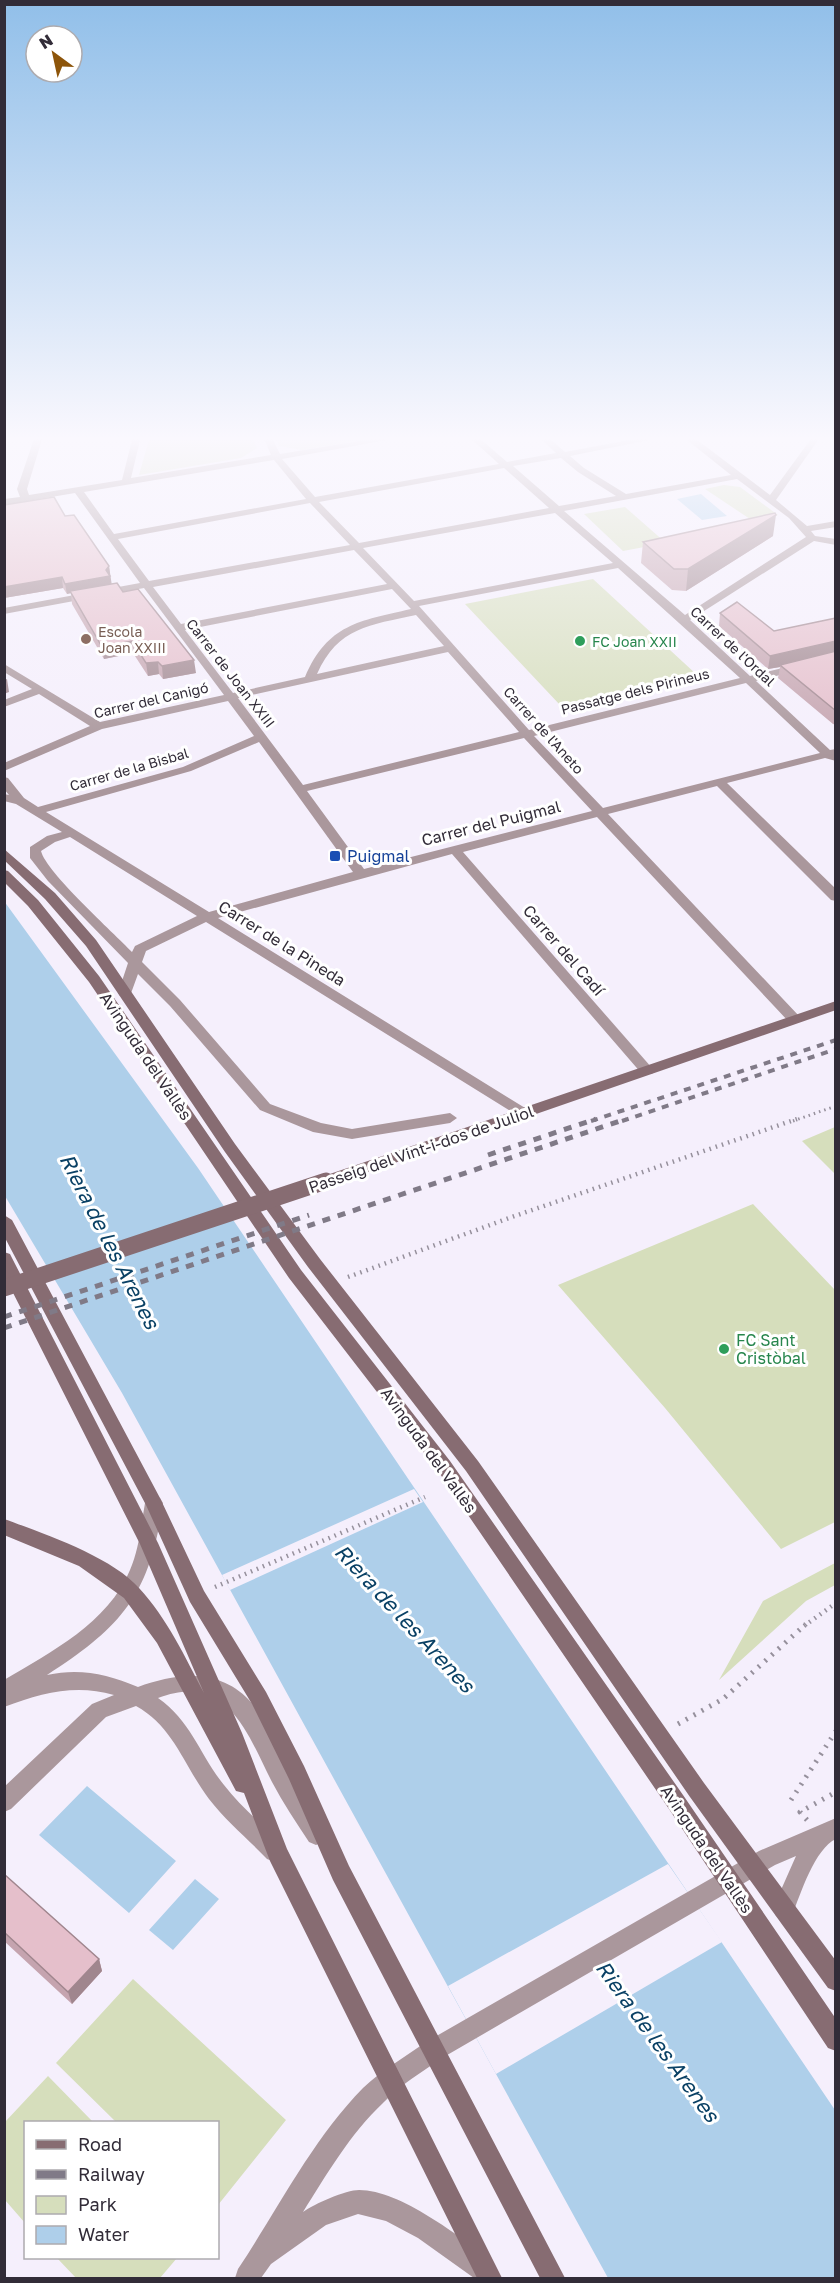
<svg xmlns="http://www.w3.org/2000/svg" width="840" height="2283" font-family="'Golos Text',sans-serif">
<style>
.green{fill:#d6debc}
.water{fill:#aecfea}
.pier{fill:#f5effc}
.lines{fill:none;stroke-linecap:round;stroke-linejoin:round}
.path-far2{stroke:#96909c;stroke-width:3;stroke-dasharray:1.5 4;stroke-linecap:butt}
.path-far1{stroke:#96909c;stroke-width:4.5;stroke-dasharray:1.5 5;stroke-linecap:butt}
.path{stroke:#96909c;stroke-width:5;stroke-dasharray:2 7;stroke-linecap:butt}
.street{fill:#aa979c;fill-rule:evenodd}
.secondary{fill:#876c72;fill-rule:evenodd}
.rail-far1{stroke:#807a87;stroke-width:4;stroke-dasharray:7 7;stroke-linecap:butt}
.rail{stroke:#807a87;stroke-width:5;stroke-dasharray:8 8;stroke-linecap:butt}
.secondary-bridge{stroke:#876c72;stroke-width:17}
.wall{fill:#c5a4af}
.shaded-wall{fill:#a0868e}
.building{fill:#e5bfcb;stroke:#a0868e;stroke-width:1.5}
.education-dot{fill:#8d6e63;stroke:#fff;stroke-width:2}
.leisure-dot{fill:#2e9e5b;stroke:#fff;stroke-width:2}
.transit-dot{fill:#1a4fb4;stroke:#fff;stroke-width:2}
.labels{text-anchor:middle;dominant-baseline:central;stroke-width:6;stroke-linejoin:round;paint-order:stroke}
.far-education-label{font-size:14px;fill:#785e54;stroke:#fff;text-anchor:start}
.far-leisure-label{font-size:14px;fill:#27864d;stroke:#fff;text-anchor:start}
.far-street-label{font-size:14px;fill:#322c38;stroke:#fff}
.street-label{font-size:16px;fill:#322c38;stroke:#fff}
.transit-label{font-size:16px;fill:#164399;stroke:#fff;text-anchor:start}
.leisure-label{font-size:16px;fill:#27864d;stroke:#fff;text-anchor:start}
.near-water-label{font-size:21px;font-style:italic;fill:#0a4165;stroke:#fff}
</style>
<rect width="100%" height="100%" fill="#f5effc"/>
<path class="green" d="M150 436H252L257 448 241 458 139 475Z
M274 436H386L302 450 279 446Z
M724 485 740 487 778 515 753 521 705 489Z
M625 507 666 543 623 551 584 514Z
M593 579 696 674 560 705 465 604Z
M835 1127V1174L802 1141Z
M753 1204 835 1290V1522L781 1549 665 1408 558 1285Z
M835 1563V1585L806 1601 719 1680 763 1601Z
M133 1979 286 2120 218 2205V2122H116L56 2063Z
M48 2076 93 2122H26L25 2223 5 2200V2122Z
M57 2258H177L160 2278H76Z"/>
<path class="water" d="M701 494 727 516 702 520 677 499Z
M4 901 198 1168 835 2110V2278H608L122 1393 5 1196Z
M87 1786 176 1861 129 1913 39 1835Z
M195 1879 219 1899 173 1950 149 1930Z"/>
<path class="pier" d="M414 1489 423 1502 230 1590 222 1575Z
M668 1864 722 1942 496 2074 448 1986Z"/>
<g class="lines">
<path class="path-far2" d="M793 1121 836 1106"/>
<path class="path-far1" d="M348 1277 509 1218 797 1119
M215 1587 425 1497
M804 1626 836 1603"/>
<path class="path" d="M678 1724 723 1699 806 1624
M791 1800 836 1731
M807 1820 800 1812 836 1792"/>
<path class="street" d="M35 436H43L27 489 29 495 122 480 133 436H141L131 478 271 455 263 436H271L280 454 389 436H409L282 459 315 497 499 464 468 436H477L507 462 556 453 538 436H547L565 452 650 436H669L570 456 584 468 626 494 731 475 682 436H692L770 495 813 436H821L776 500 807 526 836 521V527L811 531 815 536 836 539V545L814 541 690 620 750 676 836 655V661L756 681 830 750 836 749V761L825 758 727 783 836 889V901L831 900 717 786 608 814 799 1016 801 1019 799 1022H789L597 817 463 852 652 1068 654 1071 652 1074H642L452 854 218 918 530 1111 532 1114 530 1117H520L206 922 146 951 142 962 180 1000 270 1104 321 1123 352 1129 450 1113 457 1118 450 1123 352 1139 313 1132 260 1110 170 1006 138 974 130 996H120L118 993 128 963 48 881 30 858V847L47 836 62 832 16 804 4 801V794L9 795 4 789V777L8 778 24 798 38 807 183 767 254 736 228 701 102 729 4 771V763L90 726 39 694 4 707V700L32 689 4 672V664L100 722 224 695 144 588 4 614V608L140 583 75 493 4 505V499L20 497 17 489ZM561 458 578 472 616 496 559 506 513 466ZM274 460 306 499 114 534 84 492ZM504 468 549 508 359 543 319 502ZM737 479 789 518 806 537 685 615 564 511ZM310 503 350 545 149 581 118 539ZM555 513 613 563 414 601 363 548ZM354 550 387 584 181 624 153 587ZM618 568 740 678 529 730 419 606ZM392 589 411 609C359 621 328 624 305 677L233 693 185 630ZM416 615 444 646 317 674C338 627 370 625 416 615ZM448 652 519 732 303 785 238 698ZM746 683 820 753 603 808 534 736ZM524 738 592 811 364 869 307 791ZM259 742 353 872 209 912 46 812 191 771ZM70 837 197 916 135 946 132 952C114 933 46 872 41 851L55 842Z
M154 1495 160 1498 163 1503C150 1594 123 1626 47 1675 80 1668 107 1674 138 1687 177 1673 218 1668 249 1700 262 1713 272 1741 281 1757 294 1781 309 1804 323 1828L327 1835 323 1842 316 1845 309 1842C296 1822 283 1803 272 1782 247 1733 228 1672 158 1698 192 1722 199 1754 224 1785 241 1807 263 1825 283 1845L286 1852 283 1859 275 1862 267 1859C248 1839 226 1821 209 1799 184 1766 174 1727 136 1706L106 1717 11 1809 4 1812V1787L92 1704 114 1695C75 1684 42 1693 4 1707V1680C51 1652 108 1623 130 1570 139 1549 141 1526 145 1503L148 1498Z
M836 1818V1839C815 1848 800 1895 792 1916L784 1919 776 1916 773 1908 796 1856 775 1865 442 2058C422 2072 400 2085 383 2103 350 2134 327 2174 303 2212 314 2204 346 2190 359 2190 401 2190 459 2237 492 2260L496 2269 492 2278H474L418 2238 386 2221 358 2214 326 2225 271 2264 261 2278H235L238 2269C278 2209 312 2140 363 2088 382 2070 405 2057 426 2042L759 1851Z"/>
<path class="secondary" d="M4 849 55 893 96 940 235 1144 320 1259 478 1461 704 1783 836 1961V1991L828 1988 690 1797 466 1471 308 1267 225 1152 86 946 45 899 4 860Z
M4 870 8 871 38 900 99 976 301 1270 450 1461 683 1795 836 2019V2051L828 2048 669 1809 438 1471 289 1278 89 982 28 906 4 882Z
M836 1001V1010L331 1185 326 1186 318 1181 321 1177Z
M4 1215 12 1220 160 1498 204 1591 266 1692 304 1766 349 1866 565 2278H540L333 1880 289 1779 252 1704 190 1602 146 1505 4 1236Z
M4 1252 10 1254 12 1258 158 1543 242 1733 287 1849 502 2278H477L270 1861 244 1793 236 1791 157 1643 124 1598 79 1566 4 1535V1519C43 1533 112 1557 139 1588 167 1618 185 1657 204 1693L140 1544 4 1275Z"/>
<path class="rail-far1" d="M591 1121 836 1040
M622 1121 836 1049"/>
<path class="rail" d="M488 1155 596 1119
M4 1317 309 1215
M4 1328 626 1119"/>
<path class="secondary-bridge" d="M4 1288 326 1181"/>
</g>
<path class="wall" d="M4 505 65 516 109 566 111 584 123 592 196 673 163 679 159 674 148 676 133 653 104 659 72 604 71 593 67 594 63 588 4 598Z
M773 536 686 591 672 590 641 563 643 542Z
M720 613 774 631 836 618V725L833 724 778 678 780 667 768 669 719 626Z
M4 1874 99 1959 102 1971 72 2004 4 1941Z"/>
<path class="shaded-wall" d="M776 515 773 536 686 591 688 569Z
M109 566 112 586 70 591 71 593 67 594 65 584 106 570Z
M62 577 63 588 4 598V587Z
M132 641 133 653 104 659 102 647Z
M836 641V654L780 665V667L768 669 770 656Z
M194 660 196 673 163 679 162 666Z
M158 662 159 674 148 676 146 663Z
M7 679 9 692 4 694V680Z
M99 1959 102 1971 72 2004 68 1992Z"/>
<path class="building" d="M54 497 65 516 74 515 109 566 106 570 110 576 65 584 62 577 4 587V505Z
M775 513 776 515 688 569H674L643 542Z
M117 583 123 592 138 589 194 660 162 666 158 662 146 663 132 641 102 647 70 591Z
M737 602 774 631 836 618V641L770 656 720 613Z
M836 651V711L780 665Z
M4 1874 99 1959 68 1992 4 1932Z"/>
<linearGradient id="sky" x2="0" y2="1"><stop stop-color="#91bfe9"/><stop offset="0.58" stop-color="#faf8fe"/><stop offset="1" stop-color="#faf8fe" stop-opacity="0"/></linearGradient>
<rect width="840" height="756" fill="url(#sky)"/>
<circle class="education-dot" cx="86" cy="639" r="6"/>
<g class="leisure-dot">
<circle cx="580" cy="641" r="6"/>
<circle cx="724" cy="1349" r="6"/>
</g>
<rect class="transit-dot" x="329" y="850" width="12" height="12" rx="3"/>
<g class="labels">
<g class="far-education-label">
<text x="98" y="631">Escola<tspan x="98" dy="16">Joan XXIII</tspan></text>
</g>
<g class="far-leisure-label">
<text x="592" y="641">FC Joan XXII</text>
</g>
<g class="far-street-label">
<text transform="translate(733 646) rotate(43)">Carrer de l'Ordal</text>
<text transform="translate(231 673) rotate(52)">Carrer de Joan XXIII</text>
<text transform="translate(635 691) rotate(-14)">Passatge dels Pirineus</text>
<text transform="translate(151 700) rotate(-13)">Carrer del Canigó</text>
<text transform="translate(544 730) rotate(48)">Carrer de l'Aneto</text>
<text transform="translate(129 769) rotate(-16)">Carrer de la Bisbal</text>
</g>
<g class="street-label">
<text transform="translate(491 823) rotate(-14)">Carrer del Puigmal</text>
<text transform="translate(282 943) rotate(32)">Carrer de la Pineda</text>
<text transform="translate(564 950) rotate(49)">Carrer del Cadí</text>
<text transform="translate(146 1056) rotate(56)">Avinguda del Vallès</text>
<text transform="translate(421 1149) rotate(-19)">Passeig del Vint-i-dos de Juliol</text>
<text transform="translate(429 1450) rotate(54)">Avinguda del Vallès</text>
<text transform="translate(707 1849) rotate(56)">Avinguda del Vallès</text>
</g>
<g class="transit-label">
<text x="347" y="856">Puigmal</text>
</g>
<g class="leisure-label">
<text x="736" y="1340">FC Sant<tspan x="736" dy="18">Cristòbal</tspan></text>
</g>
<g class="near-water-label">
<text transform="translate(110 1241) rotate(63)">Riera de les Arenes</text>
<text transform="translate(405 1618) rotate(47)">Riera de les Arenes</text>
<text transform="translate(658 2041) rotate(54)">Riera de les Arenes</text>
</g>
</g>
<rect width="840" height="2283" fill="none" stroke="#322c38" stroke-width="12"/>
<rect x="24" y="2121" width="195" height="138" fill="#ffffff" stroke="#adabaf" stroke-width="1.5"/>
<rect x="36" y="2140" width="30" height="9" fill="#876c72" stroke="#adabaf" stroke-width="1.5"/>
<text x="78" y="2151" font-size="18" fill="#322c38">Road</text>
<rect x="36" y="2170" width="30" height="9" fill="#807a87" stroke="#adabaf" stroke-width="1.5"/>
<text x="78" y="2181" font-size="18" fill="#322c38">Railway</text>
<rect x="36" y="2196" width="30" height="18" fill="#d6debc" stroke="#adabaf" stroke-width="1.5"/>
<text x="78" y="2211" font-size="18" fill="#322c38">Park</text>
<rect x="36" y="2226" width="30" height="18" fill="#aecfea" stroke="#adabaf" stroke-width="1.5"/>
<text x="78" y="2241" font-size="18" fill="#322c38">Water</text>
<g transform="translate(54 54) rotate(327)"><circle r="28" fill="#ffffff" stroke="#adabaf" stroke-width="1.5"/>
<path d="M0-4.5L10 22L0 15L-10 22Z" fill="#8d550a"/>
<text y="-9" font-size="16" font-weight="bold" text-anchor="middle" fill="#322c38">N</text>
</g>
</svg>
